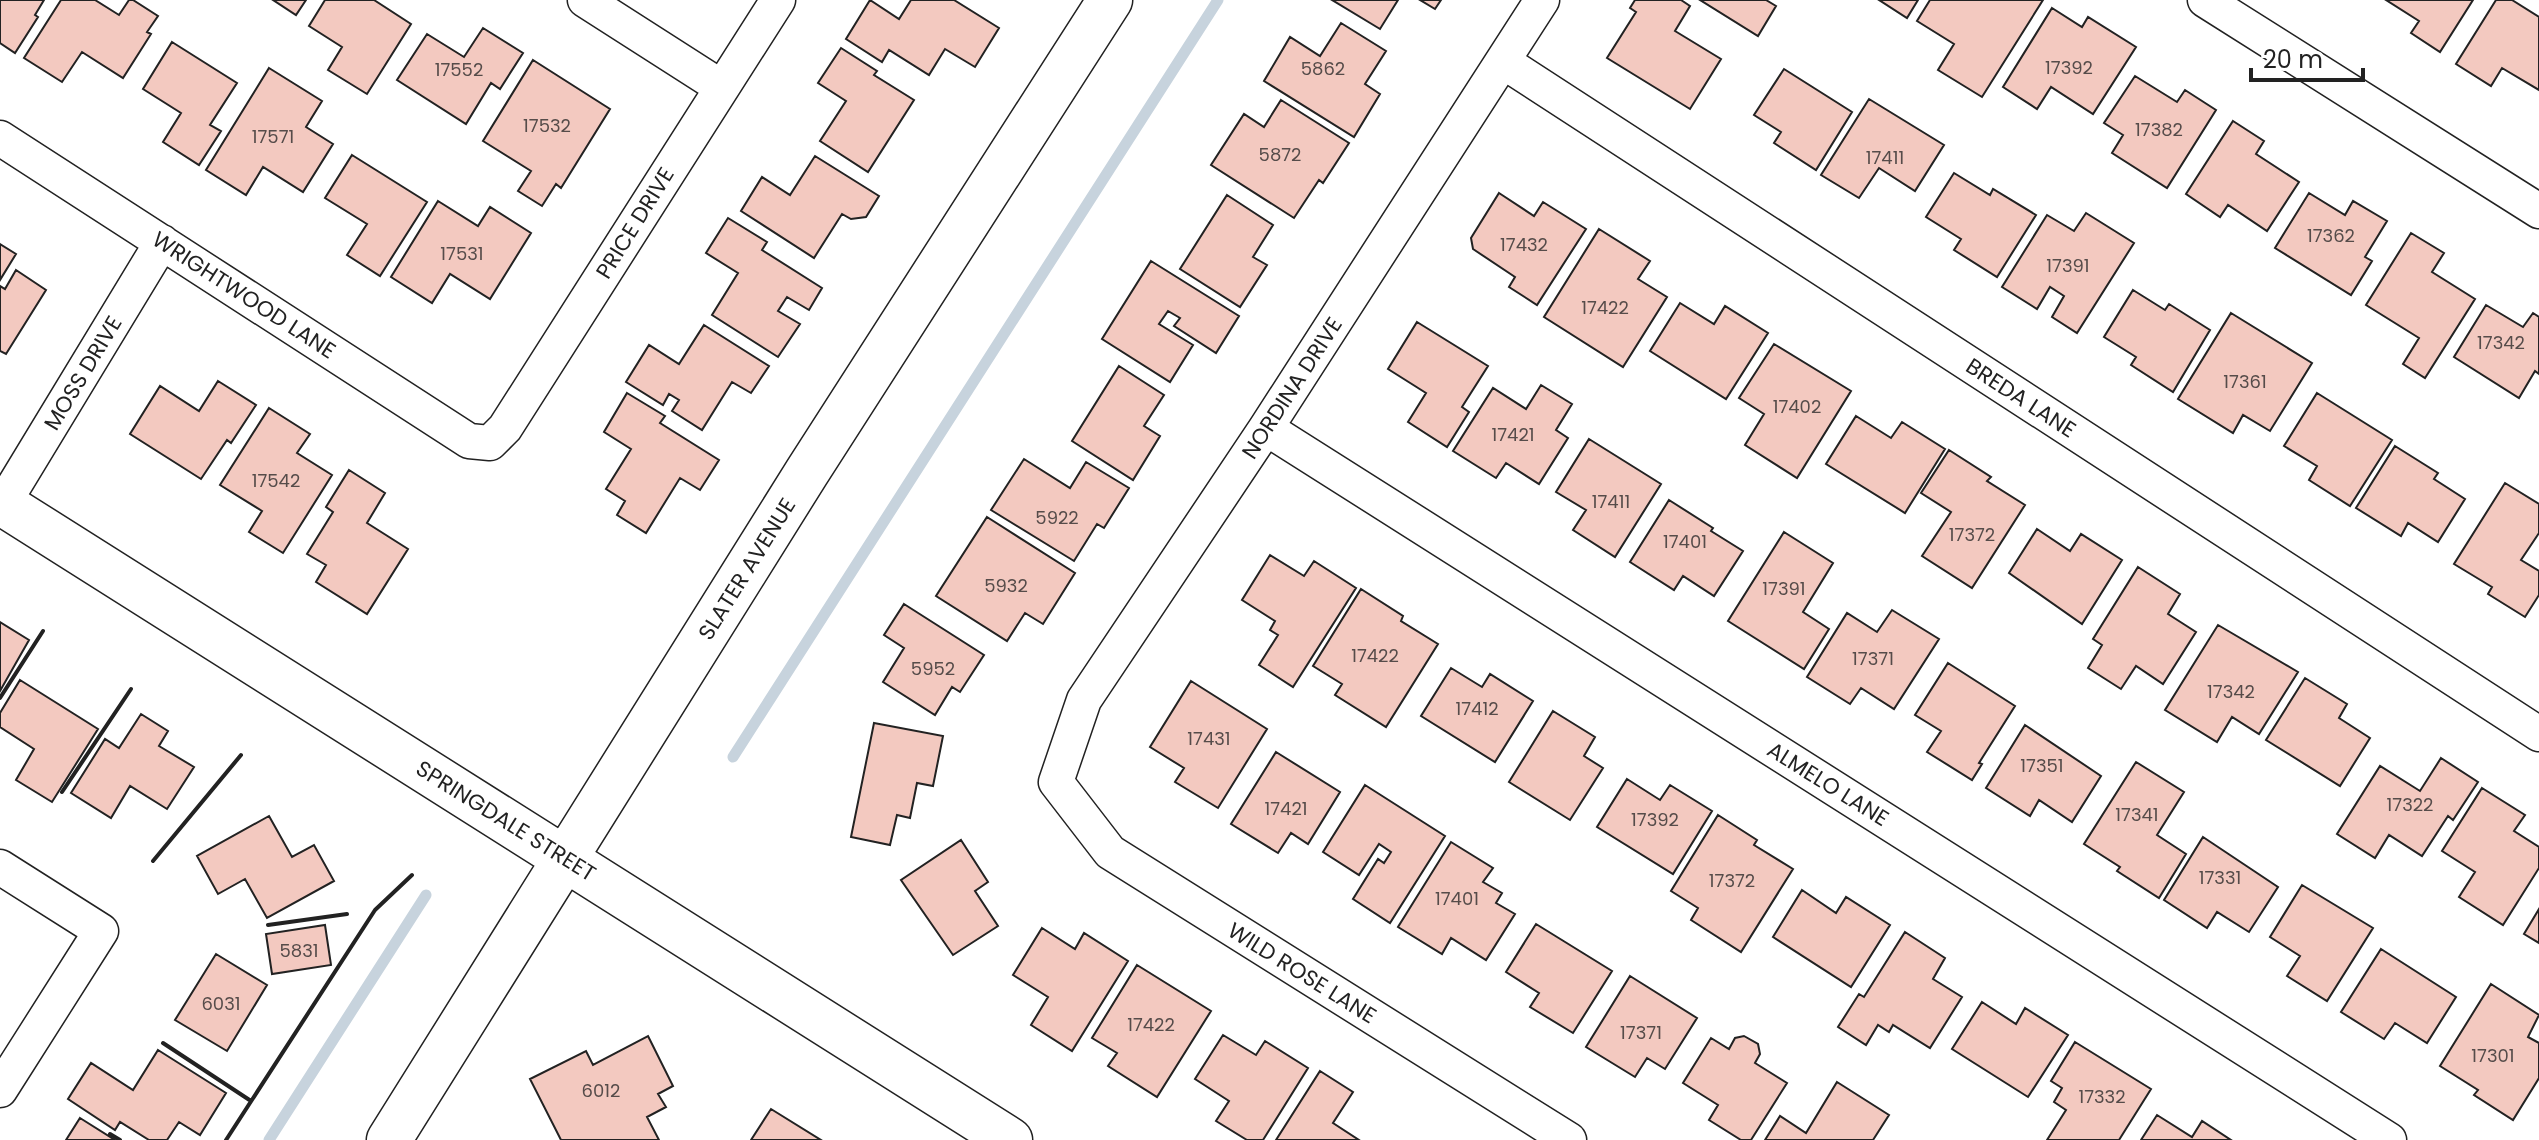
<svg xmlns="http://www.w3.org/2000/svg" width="2539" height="1140" font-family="Poppins,sans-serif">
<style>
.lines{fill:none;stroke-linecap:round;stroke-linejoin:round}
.stream{stroke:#c7d3dd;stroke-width:11}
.building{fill:#f3c9c0;stroke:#222;stroke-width:2}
.street-casing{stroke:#222;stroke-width:37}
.secondary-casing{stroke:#222;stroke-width:47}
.street{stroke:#fff;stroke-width:34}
.secondary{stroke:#fff;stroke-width:44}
.wall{stroke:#222;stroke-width:4}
.labels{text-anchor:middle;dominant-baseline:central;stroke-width:6;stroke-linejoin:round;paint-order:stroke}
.number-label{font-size:18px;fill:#564c4a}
.street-label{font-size:22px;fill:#222;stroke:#fff}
</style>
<rect width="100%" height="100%" fill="#fff"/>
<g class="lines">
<path class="stream" d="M733 757 1218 0
M269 1140 426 895"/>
</g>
<path class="building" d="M0 0H44L35 15 38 17 15 53 0 43Z
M61 0H95L119 15 129 0H133L158 16 147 32 151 34 123 78 82 52 62 82 24 58Z
M273 0H306L296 15Z
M325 0H374L411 24 367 94 328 70 342 47 309 26Z
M870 0 899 19 911 0H954L999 28 975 67 945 49 929 75 889 50 882 62 846 39Z
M1332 0H1398L1380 29Z
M1420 0H1441L1435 9Z
M1635 0H1681L1690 6 1675 31 1721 59 1690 109 1607 58 1636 12 1630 8Z
M1700 0H1766L1776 6 1758 36Z
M1879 0H1918L1907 18Z
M1930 0H2043L1982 97 1938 70 1954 44 1917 21Z
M2386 0H2473L2440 52 2411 33 2419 21Z
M2496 0H2512L2539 17V90L2502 68 2491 86 2456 64Z
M2052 8 2082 27 2088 17 2136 47 2093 114 2051 87 2037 109 2003 87Z
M1341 23 1386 51 1365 84 1380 94 1354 137 1264 81 1290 37 1320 56Z
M483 28 523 53 500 89 491 83 466 124 397 80 427 34 464 57Z
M172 42 237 83 210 125 221 131 199 165 163 142 181 113 143 89Z
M841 48 877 71 874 75 914 100 868 172 820 141 846 101 818 83Z
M533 60 610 109 561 188 556 184 542 206 518 191 531 171 483 141Z
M269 68 322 101 306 127 333 144 303 192 263 167 246 195 206 170Z
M1784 69 1852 112 1816 170 1774 143 1781 132 1754 115Z
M2135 76 2177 102 2185 90 2216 110 2167 188 2112 153 2123 135 2104 123Z
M1869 99 1944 145 1915 191 1879 168 1859 198 1821 175Z
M1281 100 1349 143 1323 183 1319 180 1294 218 1211 165 1244 114 1264 127Z
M2233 121 2264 141 2256 154 2299 182 2267 231 2228 205 2220 217 2186 194Z
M352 155 427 202 380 276 347 255 367 224 325 198Z
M815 156 879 196 866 217 851 219 842 214 814 258 741 211 762 177 790 195Z
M1954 173 1990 195 1993 189 2036 215 1997 277 1954 250 1961 239 1926 217Z
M1499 193 1534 216 1543 202 1586 229 1537 305 1509 287 1515 277 1473 249 1471 238Z
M2309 193 2345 215 2353 201 2387 221 2365 257 2372 261 2351 295 2275 248Z
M1227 195 1273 225 1253 257 1267 265 1240 307 1180 269Z
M438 201 478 226 490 207 531 233 490 299 450 274 432 303 391 277Z
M2086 213 2134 243 2077 333 2052 317 2064 296 2050 287 2037 309 2002 287 2047 215 2074 231Z
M728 218 767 242 762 250 822 288 809 310 787 297 778 311 800 324 778 357 712 315 738 273 706 253Z
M1599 229 1650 261 1638 279 1667 297 1623 367 1544 317Z
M2411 233 2444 253 2432 272 2475 299 2425 378 2403 364 2419 338 2366 305Z
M0 244 16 254 0 280Z
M1151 261 1239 316 1216 353 1174 326 1180 318 1168 311 1159 324 1193 345 1170 382 1102 339Z
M16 270 46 290 6 354 0 351V286L5 289Z
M2133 290 2165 310 2169 304 2210 330 2173 392 2131 365 2136 357 2104 337Z
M1680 303 1714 324 1725 306 1768 333 1726 399 1650 351Z
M2486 305 2523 327 2533 313 2539 317V374L2535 371 2519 398 2454 357Z
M2231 313 2312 363 2270 431 2243 415 2233 433 2178 399Z
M1417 322 1488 366 1462 407 1469 412 1447 447 1408 422 1426 393 1388 369Z
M704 325 769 366 751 393 732 382 702 430 672 411 679 400 669 394 663 405 626 382 649 345 679 364Z
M1774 344 1851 391 1797 478 1745 445 1764 414 1739 398Z
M1119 366 1164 395 1144 426 1160 436 1133 480 1072 441Z
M218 381 256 405 231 443 227 440 201 479 130 434 160 386 199 411Z
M1541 385 1572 404 1556 430 1568 438 1539 484 1506 463 1496 478 1453 451 1493 388 1526 409Z
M627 393 665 416 660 423 719 460 700 490 680 478 646 533 617 515 625 501 606 489 631 449 604 432Z
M2317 393 2392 440 2350 506 2309 480 2317 466 2284 446Z
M269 408 310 434 297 453 332 475 283 553 249 532 262 511 220 485Z
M1856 416 1891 438 1902 422 1945 449 1905 513 1826 464Z
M1589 439 1661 484 1615 557 1573 530 1586 510 1556 492Z
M2395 446 2438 473 2434 479 2465 499 2438 542 2408 523 2401 536 2356 508Z
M1949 450 1991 477 1987 481 2025 505 1972 588 1922 556 1951 512 1921 493Z
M1024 459 1070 488 1086 462 1129 488 1104 528 1097 524 1074 561 991 510Z
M349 470 385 493 367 523 408 549 367 614 316 582 326 565 307 554 333 512 326 507Z
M2505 483 2539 504V533L2521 560 2539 571V595L2525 617 2488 594 2492 587 2454 564Z
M1669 500 1713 528 1711 531 1743 551 1714 596 1683 576 1674 590 1630 562Z
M987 517 1075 573 1043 624 1025 613 1007 641 936 596Z
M2037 529 2070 551 2081 534 2122 560 2082 624 2009 573Z
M1784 532 1833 563 1803 612 1829 629 1804 669 1728 621Z
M1270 555 1304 576 1314 561 1356 588 1293 687 1259 665 1278 635 1270 630 1275 621 1242 600Z
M2138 567 2180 594 2168 614 2196 632 2163 684 2136 666 2121 689 2088 668 2102 645 2093 639Z
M1361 589 1403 616 1401 621 1438 644 1386 727 1335 695 1342 684 1313 666Z
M904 604 984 655 960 692 952 687 935 715 883 682 904 648 884 635Z
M1892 610 1939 639 1894 709 1861 688 1850 704 1807 677 1847 613 1877 632Z
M0 622 29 640 0 691Z
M2218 625 2298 672 2259 734 2232 717 2217 742 2165 710Z
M1948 663 2015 706 1979 763 1982 764 1972 780 1927 752 1941 731 1915 715Z
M1451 668 1482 687 1490 674 1533 701 1495 762 1421 716Z
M2305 678 2347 704 2339 718 2370 738 2340 786 2266 740Z
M20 680 98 729 52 802 16 780 34 749 0 727V713Z
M1191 681 1267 729 1218 808 1175 782 1184 768 1150 747Z
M1553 711 1595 737 1584 756 1603 768 1570 820 1509 782Z
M141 714 168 731 159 746 194 767 167 809 130 786 111 818 71 793 105 739 119 748Z
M874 723 943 736 933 786 917 783 910 818 897 815 890 845 851 837Z
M2025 725 2101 776 2072 822 2039 800 2030 816 1986 788Z
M1276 752 1340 792 1308 844 1291 833 1278 853 1231 824Z
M2441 758 2478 782 2453 820 2448 816 2422 856 2389 835 2375 858 2337 834 2380 766 2420 791Z
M2136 762 2184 792 2157 835 2186 854 2159 898 2117 871 2120 867 2084 844Z
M1627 779 1660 800 1670 785 1712 811 1673 874 1597 827Z
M1365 785 1445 836 1390 923 1353 899 1378 859 1384 863 1391 852 1379 844 1359 875 1323 852Z
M2482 788 2525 815 2514 831 2539 847V868L2503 925 2459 897 2475 872 2442 851Z
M1718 815 1757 840 1754 845 1793 869 1741 952 1691 920 1698 908 1671 891Z
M269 816 292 857 314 845 334 881 267 918 245 879 218 894 197 856Z
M2203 837 2278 887 2249 932 2217 912 2207 928 2164 900Z
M961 840 988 882 975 891 998 926 953 955 901 880Z
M1451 842 1493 868 1483 882 1502 893 1496 903 1515 914 1486 960 1451 938 1442 954 1398 927Z
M2302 885 2373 928 2327 1001 2287 976 2300 956 2270 937Z
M1802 890 1836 913 1846 897 1890 925 1851 987 1773 937Z
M2539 909V943L2524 934Z
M1536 924 1612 971 1573 1033 1530 1007 1539 993 1506 972Z
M325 925 331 965 272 974 266 934Z
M1042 928 1075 949 1084 933 1128 961 1072 1051 1031 1025 1048 997 1013 975Z
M1905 932 1945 958 1933 979 1962 997 1930 1048 1893 1025 1889 1032 1878 1025 1866 1045 1838 1027 1859 994 1864 997Z
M2381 949 2456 997 2427 1043 2395 1023 2384 1039 2341 1012Z
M216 954 267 985 227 1051 175 1020Z
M1137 965 1211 1011 1157 1097 1108 1066 1117 1053 1092 1038Z
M1630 976 1697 1018 1665 1069 1647 1058 1635 1077 1586 1047Z
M2491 984 2539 1015 2528 1037 2539 1043V1078L2513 1120 2474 1095 2478 1090 2440 1066Z
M1982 1002 2016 1024 2025 1008 2068 1035 2028 1097 1952 1049Z
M1223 1035 1256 1055 1265 1041 1308 1068 1263 1140H1247L1216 1121 1229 1101 1195 1079Z
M648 1036 673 1086 658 1094 666 1107 647 1117 659 1140H561L530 1079 586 1051 593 1065Z
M1744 1036 1758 1044 1760 1054 1755 1063 1787 1083 1751 1140H1741L1709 1120 1718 1105 1683 1083 1711 1038 1729 1049 1735 1038Z
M2075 1042 2151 1089 2119 1140H2047L2066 1110 2054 1102 2062 1088 2051 1081Z
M158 1050 226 1093 200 1135 179 1122 167 1140H149L120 1122 115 1130 68 1099 91 1063 133 1090Z
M1320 1071 1353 1092 1333 1123 1359 1140H1276Z
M1837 1082 1889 1115 1873 1140H1765L1780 1116 1806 1133Z
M771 1109 821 1140H751Z
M2157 1115 2192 1137 2202 1121 2231 1140H2141Z
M80 1118 115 1140H66Z"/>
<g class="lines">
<defs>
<path id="street" d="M585 0 721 87
M1542 0 1266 428 1084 700 1056 782 1110 852 1569 1140
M2205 0 2539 211
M1504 62 2539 734
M0 138 469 441 490 443 505 428 778 0
M1266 428 2389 1140
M3 504 162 242
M0 867 101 931 0 1090"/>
<path id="secondary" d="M0 502 1010 1140
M389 1140 807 472 1110 0"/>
</defs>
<use href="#street" class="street-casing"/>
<use href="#secondary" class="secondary-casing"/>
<use href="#street" class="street"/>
<use href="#secondary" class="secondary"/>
<path class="wall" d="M0 698 43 631
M62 792 131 689
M153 861 241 755
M268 925 347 914
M163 1043 251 1101
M110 1134 120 1140
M226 1140 375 910 412 875"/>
</g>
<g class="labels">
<g class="number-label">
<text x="2069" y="67">17392</text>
<text x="1323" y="68">5862</text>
<text x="459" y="69">17552</text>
<text x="547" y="125">17532</text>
<text x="2159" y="129">17382</text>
<text x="273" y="136">17571</text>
<text x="1280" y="154">5872</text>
<text x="1885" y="157">17411</text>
<text x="2331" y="235">17362</text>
<text x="1524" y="244">17432</text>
<text x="462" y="253">17531</text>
<text x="2068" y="265">17391</text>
<text x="1605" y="307">17422</text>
<text x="2501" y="342">17342</text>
<text x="2245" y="381">17361</text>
<text x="1797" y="406">17402</text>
<text x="1513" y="434">17421</text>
<text x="276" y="480">17542</text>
<text x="1611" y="501">17411</text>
<text x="1057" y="517">5922</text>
<text x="1972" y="534">17372</text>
<text x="1685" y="541">17401</text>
<text x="1006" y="585">5932</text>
<text x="1784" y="588">17391</text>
<text x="1375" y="655">17422</text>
<text x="1873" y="658">17371</text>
<text x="933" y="668">5952</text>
<text x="2231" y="691">17342</text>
<text x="1477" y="708">17412</text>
<text x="1209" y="738">17431</text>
<text x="2042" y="765">17351</text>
<text x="2410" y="804">17322</text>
<text x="1286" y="808">17421</text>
<text x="2137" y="814">17341</text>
<text x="1655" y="819">17392</text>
<text x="2220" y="877">17331</text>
<text x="1732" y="880">17372</text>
<text x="1457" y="898">17401</text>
<text x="299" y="950">5831</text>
<text x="221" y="1003">6031</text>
<text x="1151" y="1024">17422</text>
<text x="1641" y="1032">17371</text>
<text x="2493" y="1055">17301</text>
<text x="601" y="1090">6012</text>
<text x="2102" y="1096">17332</text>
</g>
<g class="street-label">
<text transform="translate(635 223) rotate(-58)">PRICE DRIVE</text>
<text transform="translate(244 295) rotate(33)">WRIGHTWOOD LANE</text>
<text transform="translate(83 373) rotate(-59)">MOSS DRIVE</text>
<text transform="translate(1292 388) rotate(-57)">NORDINA DRIVE</text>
<text transform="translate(2021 398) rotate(33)">BREDA LANE</text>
<text transform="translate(747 569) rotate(-58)">SLATER AVENUE</text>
<text transform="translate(1828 784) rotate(32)">ALMELO LANE</text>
<text transform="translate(506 821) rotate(32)">SPRINGDALE STREET</text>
<text transform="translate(1302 973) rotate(32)">WILD ROSE LANE</text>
</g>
</g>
<path d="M2251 68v12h112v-12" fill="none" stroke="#222222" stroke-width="4"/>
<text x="2263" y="68" font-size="24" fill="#222222" stroke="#ffffff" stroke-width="6" paint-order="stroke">20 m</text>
</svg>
